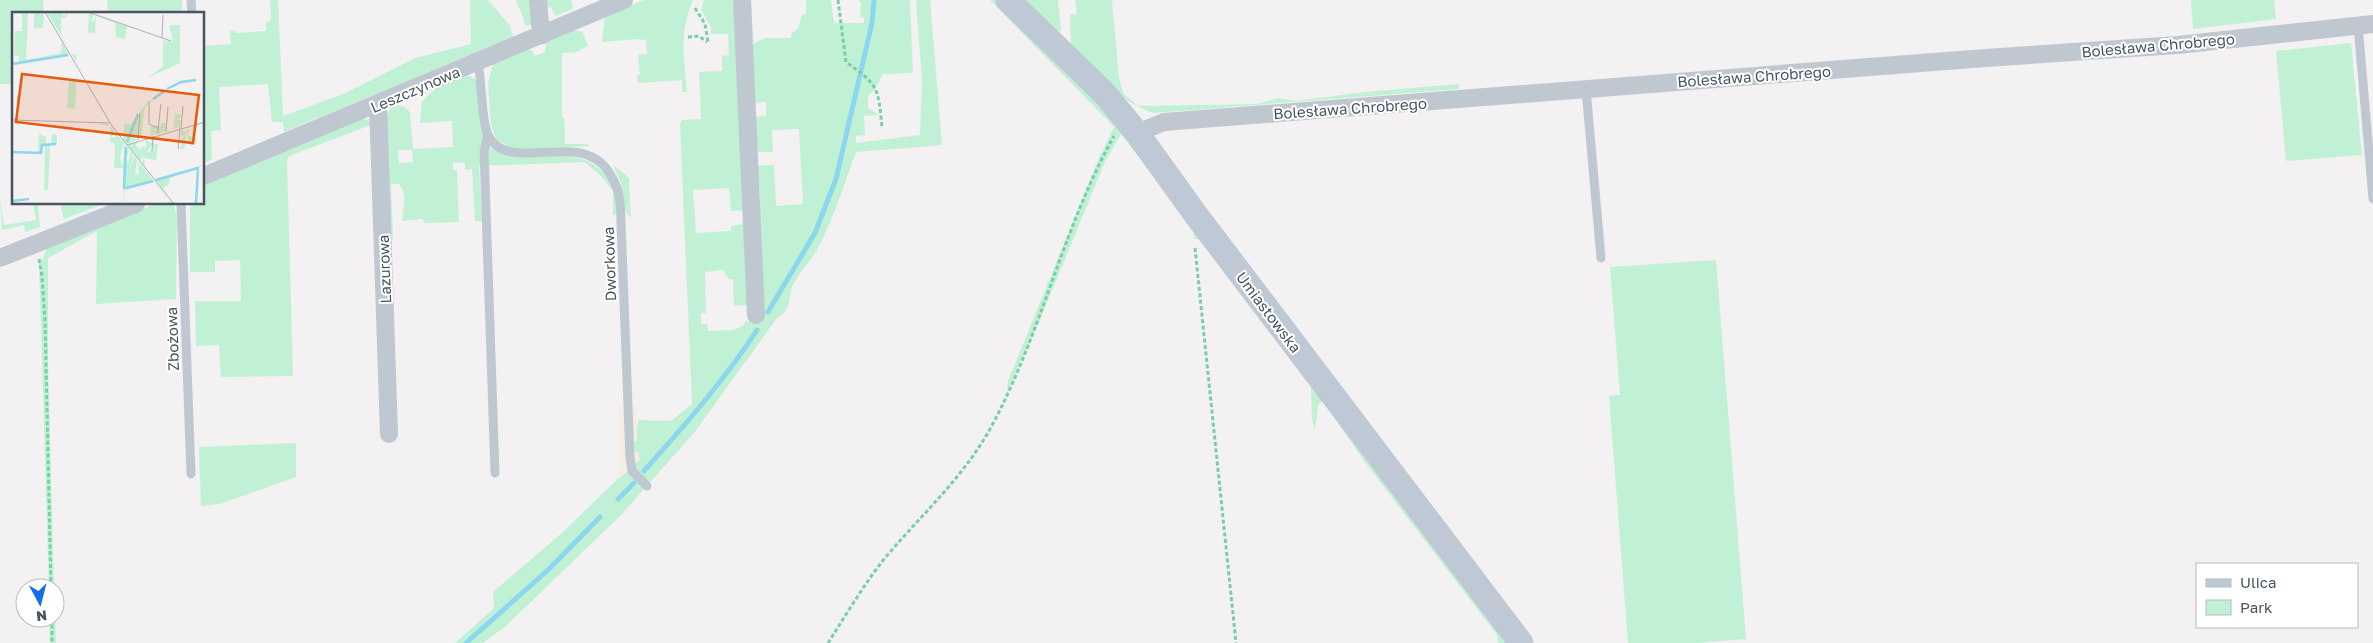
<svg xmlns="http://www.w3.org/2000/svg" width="2373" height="643" font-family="'Golos Text',sans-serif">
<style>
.green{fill:#c0f1d4;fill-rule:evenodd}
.sand{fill:#f4efe2}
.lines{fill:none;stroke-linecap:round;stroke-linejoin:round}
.stream{stroke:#8dd7ee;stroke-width:5}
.path{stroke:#77cfa6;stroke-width:3;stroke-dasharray:4 2.5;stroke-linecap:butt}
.lane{stroke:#bfc8d0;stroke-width:9}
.street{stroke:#bfc8d0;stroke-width:18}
.secondary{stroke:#bfc9d5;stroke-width:25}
.labels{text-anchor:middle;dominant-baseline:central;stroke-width:4;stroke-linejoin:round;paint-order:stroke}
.street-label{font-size:15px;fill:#48545f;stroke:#fff}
.inset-river{fill:none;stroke:#8dd7ee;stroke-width:2.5}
.inset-road{fill:none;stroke:#afb2b7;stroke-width:1}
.view{fill:#e8590c;fill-opacity:0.15;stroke:#e8590c;stroke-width:2.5}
.inset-edge{fill:none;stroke:#48545f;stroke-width:2.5}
</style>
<rect width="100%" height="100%" fill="#f3f1f1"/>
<path class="green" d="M0 0H43L44 14H14V84H0Z
M107 0H182V14H108Z
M270 0H278L283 116 341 95 415 58 471 44 470 0H488L510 26 513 37 284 132 283 122H272L268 84 219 87 221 130 211 131 212 159 207 162 204 158V44L205 46 231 44 230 31H235V33L266 31V22L271 21Z
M516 0H532L533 24 526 26Z
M546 0H571L573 9 555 16 551 7 547 8Z
M644 0H693C679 33 684 57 687 92H682V80L638 83 637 75H640L638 55 647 54 646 40 637 39 602 42 605 16Z
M704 0H737L745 210 731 211 729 188 693 190 696 233 731 231V226L745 224 749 305 734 306 733 279H729L723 270 705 272 706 313H701V324H707L708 331 732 330 743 326 746 320 747 322H752L756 219C763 200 760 186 755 166L774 165 776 206 803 204 799 129 772 130 773 152H754L752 117 766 116V102L751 103 746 0H751L753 44 765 38H791L792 33 798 28 802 15 806 14V0H831L834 23H864V18L860 17 861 3 858 0H910L913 73 883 74 875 89 868 96V108L879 115 864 116 865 135 856 136V143L920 135 922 80 916 0H930L942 145 856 152C844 183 835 216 819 246 812 260 800 271 793 285 787 299 793 309 777 318L694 433 619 517 506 626 483 643H455L494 608 493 592 563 532 631 466 630 443 637 441 636 431 639 420 671 421 692 404 680 125 682 120 701 119 699 72 722 71V56L729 55 728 34H711V28L701 9Z
M990 0H996L1115 119 1511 643H1498L1497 635 1364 461 1323 401 1318 405 1315 431 1312 420 1311 386 1200 239H1194L1193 226 1121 134 1105 162 1039 322 1007 393 1008 381 1099 158 1114 127Z
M1022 0H1058L1061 30 1058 32Z
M1075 0H1112L1119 78 1123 93 1138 106 1258 104 1278 98 1295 101 1365 92 1459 84V89L1154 113C1119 102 1097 73 1071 47L1070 15 1077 14Z
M2191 0H2274L2276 19 2193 29Z
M573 30 582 32 588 46 576 52 562 53V118L564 117 565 144H587L590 146 514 149 497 140 491 126 488 83 493 64 524 50H531L535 56 545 52C545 37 562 34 573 30Z
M2351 43 2362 155 2286 161 2276 51Z
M469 76 475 79 479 87 484 143C526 177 583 129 613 187 616 194 616 205 618 213L613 215V191L601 176 585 162 479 166 482 221H475L472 169 465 170V163H453V170H457L459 222 424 223 423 219 402 221C403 207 408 196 399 184H391L393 239 378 240 376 123 289 156 287 161 293 376 221 377 219 345 196 346 195 301H241L240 260 215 261V272H190V208L191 204H204V185L362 119 374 120 386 116C392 104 400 102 410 112L413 149 453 147 452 121 420 123 422 102C433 87 451 78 469 76ZM398 150H412L413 162 399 163Z
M613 165 629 178 631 219 626 211 621 183Z
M0 201 4 225 36 220 33 204H38L40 227 25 232 24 225 2 230Z
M60 204H103L64 219Z
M155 204 174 205 177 217 176 299 96 304 97 231 48 258V363L54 588H49L39 261 42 260 47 249Z
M1716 260 1746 639 1696 643H1628L1609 396 1620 395 1610 267Z
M296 443V477L220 504 201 506 199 447Z
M55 605 56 643H50L49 618H55Z"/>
<path class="sand" d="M619 407 637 408C639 420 636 429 637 441L630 443V450L638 452 640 459 619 479Z"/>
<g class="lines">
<path class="stream" d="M768 312 815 233 836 179 872 23 874 0
M644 471C684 426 724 381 757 330
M618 499 634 483
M466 643 548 570 600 517"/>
<path class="path" d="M838 0 846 62C879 86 878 87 882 127
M695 8 705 24 708 42
M688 37 699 36 707 42
M1195 248 1236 643
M39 259 42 276 45 320 51 588
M52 618V643
M828 643C846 615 864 584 885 558 921 515 962 479 990 429 1041 336 1062 229 1114 136"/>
<path class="lane" d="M191 0 192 14
M2358 25 2373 199
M478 63C482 81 481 120 488 135 508 176 580 128 608 171 613 179 618 187 619 196 621 204 621 214 621 222L630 458 632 471 647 486
M1586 89 1601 258
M488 135 484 151 495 473
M181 204 191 474"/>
<path class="street" d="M538 0 540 24 543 35
M742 0 756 315
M378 104 389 434
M1137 133 1164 122 1985 58 2178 45 2373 24
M204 176 624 0
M0 258 136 204"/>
<path class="secondary" d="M1008 0 1104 93 1137 133 1196 215 1521 643"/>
</g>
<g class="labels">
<g class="street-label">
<text transform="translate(2158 45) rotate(-5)">Bolesława Chrobrego</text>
<text transform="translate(1754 76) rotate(-4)">Bolesława Chrobrego</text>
<text transform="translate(415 89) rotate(-23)">Leszczynowa</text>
<text transform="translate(1350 108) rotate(-4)">Bolesława Chrobrego</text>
<text transform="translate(609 264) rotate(-92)">Dworkowa</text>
<text transform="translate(384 269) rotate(-92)">Lazurowa</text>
<text transform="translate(1269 312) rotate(53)">Umiastowska</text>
<text transform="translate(172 339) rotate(-92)">Zbożowa</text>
</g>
</g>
<g transform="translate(12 12)">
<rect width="192" height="192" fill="#f3f1f1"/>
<path d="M10 0H16L14 48 49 41 50 30 57 43 40 44 0 53 7 49V44L2 43 3 19H10ZM22 0H32L31 16H22ZM35 0H50L51 4 55 1V5L49 6V23L59 42 64 43V50ZM77 1 82 3 79 9H82L84 3 115 14 113 27 104 25 103 11 84 4 83 21H76ZM157 13H168V51L135 66 151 55V28L154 29 152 36 155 29 161 28ZM65 58 63 97 55 96 57 68H64ZM154 77 133 95 129 125 122 121 124 128 115 132 111 128 112 112H119L133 93ZM163 101 170 104 166 107 169 109 168 115 138 124 139 114H149V111H153L155 119 161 117ZM85 112H96L102 118 99 126 104 125 102 120 112 131 108 145 111 155 112 132 117 139 113 149H117L118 140 121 142 118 158 122 144 125 149 123 161 127 162 126 150 161 192 150 191 159 190 142 170 113 178 112 192 111 156H102L103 132 98 130V114ZM189 112 185 114 184 132 178 134 174 120 173 136 168 137 167 134H171L168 128 172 125 168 122 170 117 172 120 177 116 176 124 183 125 184 118 180 115V118V114ZM27 122 34 125V132L39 131 40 122 45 123V132L38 133 36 178H32L33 133 30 134V141L0 140H26ZM140 125V133L134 141 140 138 144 141 140 137 142 125V132H146L144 148 132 146 133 155 130 151 133 141 128 149 116 133 126 129 124 133 128 138 130 134 134 136V127L139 131ZM192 153 158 165 157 172 151 176 155 183 143 167Z" fill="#c0f1d4"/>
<path class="inset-river" d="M0 52 56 43M155 77 169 70 184 68M141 87 154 78M115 130 126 102M0 140 29 141 30 133 44 132M144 168 186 156 184 192M114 176 141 169M112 177 114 135M0 189 17 187"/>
<path class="inset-road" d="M33 0 100 114 162 192M76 0 159 29M150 26 151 3M137 89V112L146 116V122M0 108 97 111M5 108 6 83M169 116 171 94M146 117 149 92M154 120 156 95M126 128 128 101M115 133 193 110M166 137 168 116M140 139 141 124"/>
<path class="view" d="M10 62 187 83 181 131 4 110Z"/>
<rect width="192" height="192" class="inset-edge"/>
</g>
<rect x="2196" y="563" width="162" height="65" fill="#ffffff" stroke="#b6bbbf"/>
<rect x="2206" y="579" width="25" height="8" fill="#bfc9d5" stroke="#b6bbbf"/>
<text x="2240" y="588" font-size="15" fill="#48545f">Ulica</text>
<rect x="2206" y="600" width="25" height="15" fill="#c0f1d4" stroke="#b6bbbf"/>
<text x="2240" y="613" font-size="15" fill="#48545f">Park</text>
<g transform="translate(40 603) rotate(173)"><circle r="24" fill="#ffffff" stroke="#b6bbbf"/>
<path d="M0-4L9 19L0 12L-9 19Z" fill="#166de8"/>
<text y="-8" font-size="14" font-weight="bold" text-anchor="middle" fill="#48545f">N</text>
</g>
</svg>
